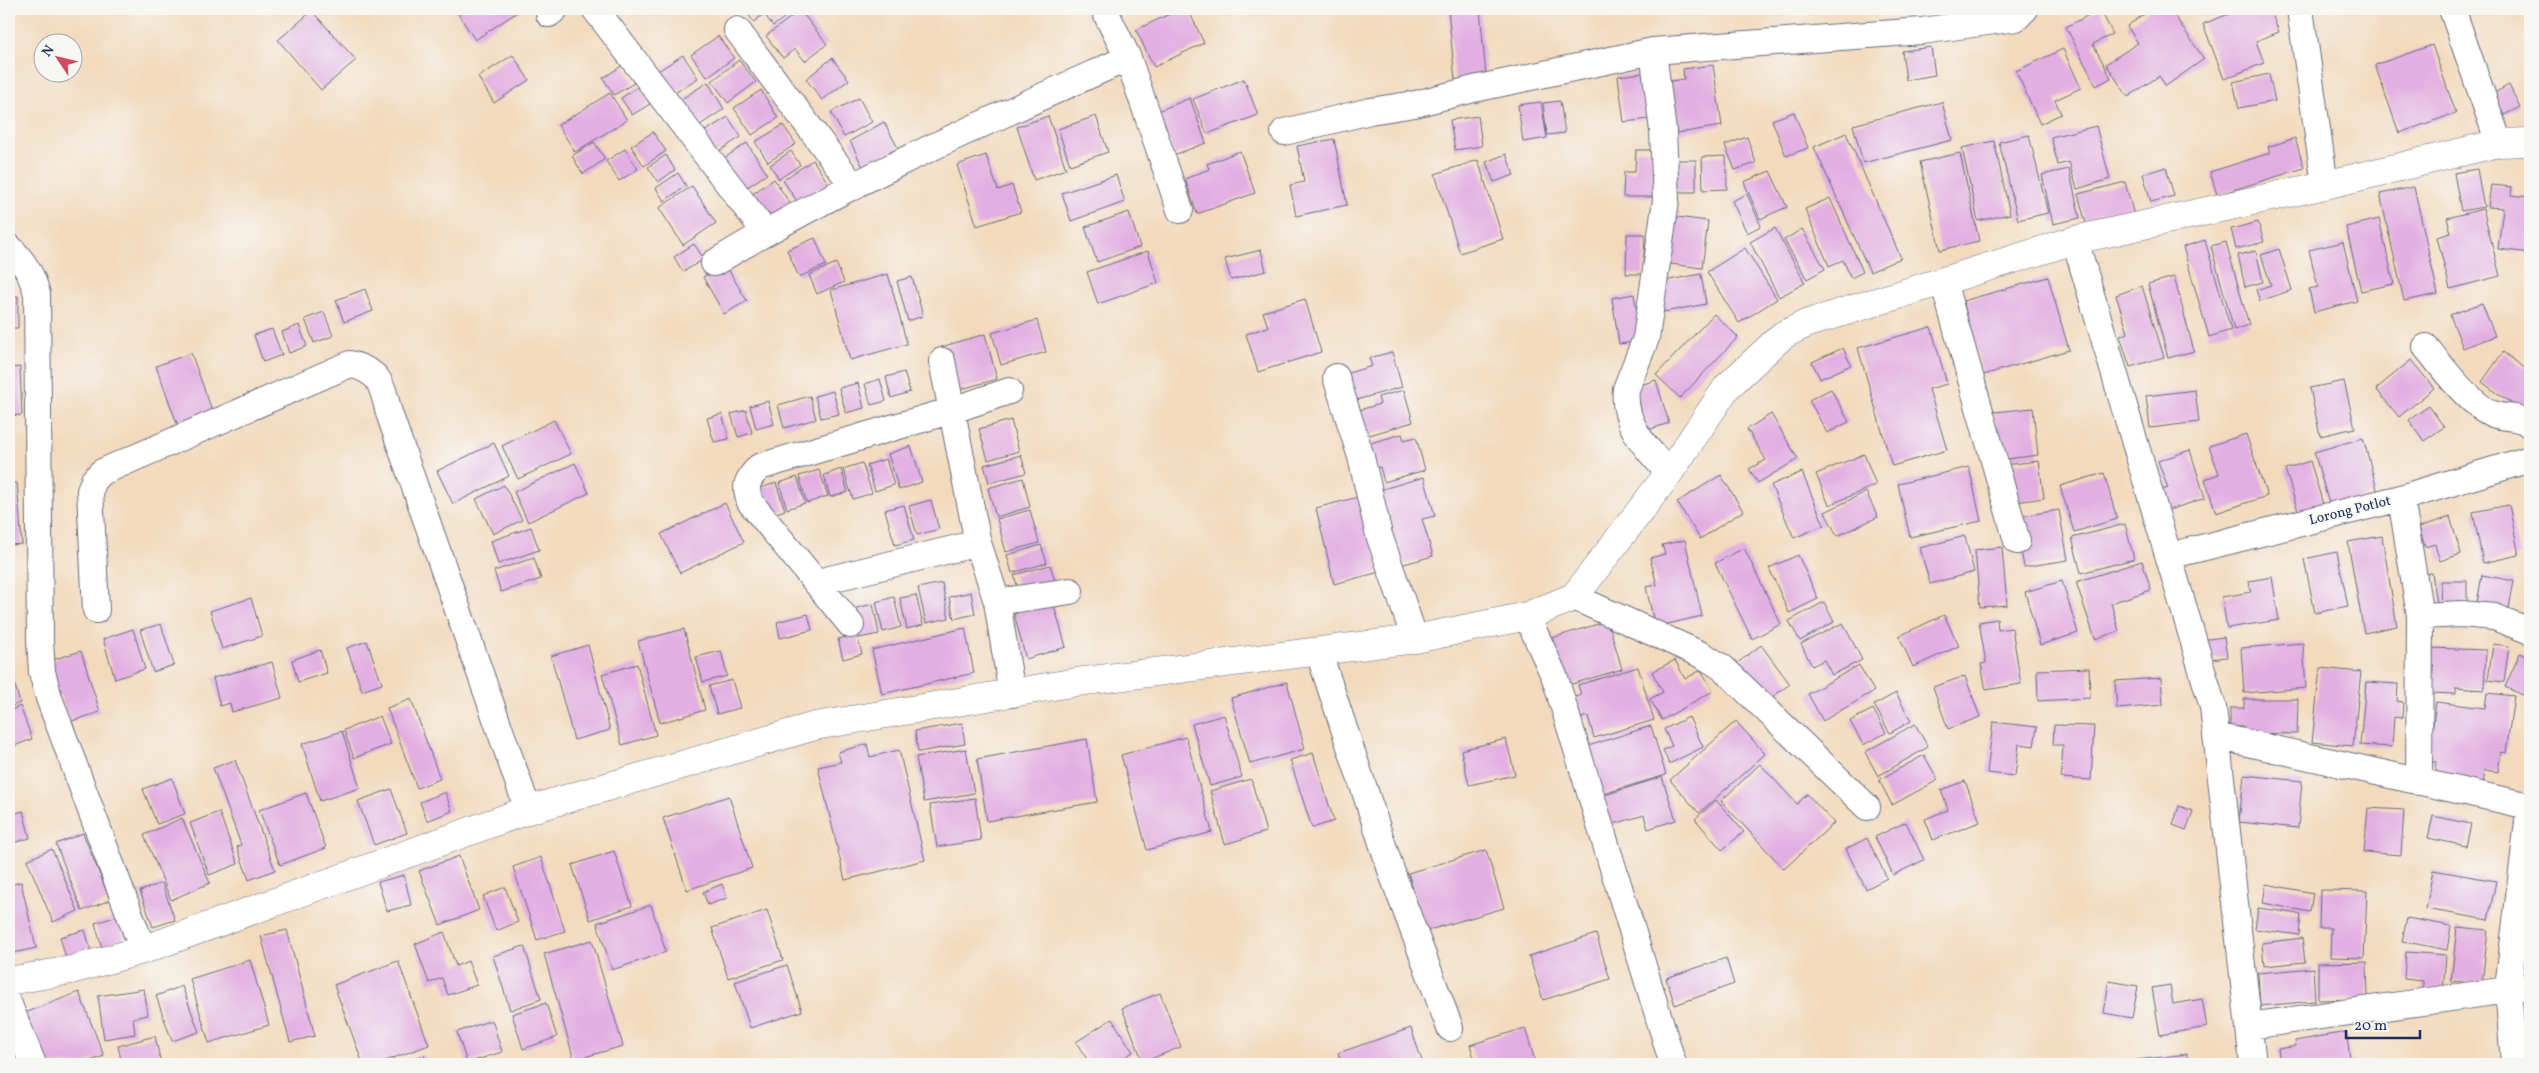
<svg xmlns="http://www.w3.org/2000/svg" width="2539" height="1073" font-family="Vollkorn,serif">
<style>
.building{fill:#e2afe2}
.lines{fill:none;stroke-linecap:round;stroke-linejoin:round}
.minor-casing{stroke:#676b7f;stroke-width:28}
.tertiary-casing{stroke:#676b7f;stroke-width:29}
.minor{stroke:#fff;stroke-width:26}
.tertiary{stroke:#fff;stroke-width:28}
.labels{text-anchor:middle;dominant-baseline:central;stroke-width:4;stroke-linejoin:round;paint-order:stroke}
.street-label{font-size:14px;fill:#1b2f5e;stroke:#f6f6f2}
</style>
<rect width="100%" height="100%" fill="#f6f6f2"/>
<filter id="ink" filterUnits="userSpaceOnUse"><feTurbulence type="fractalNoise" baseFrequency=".02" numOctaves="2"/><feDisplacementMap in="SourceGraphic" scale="10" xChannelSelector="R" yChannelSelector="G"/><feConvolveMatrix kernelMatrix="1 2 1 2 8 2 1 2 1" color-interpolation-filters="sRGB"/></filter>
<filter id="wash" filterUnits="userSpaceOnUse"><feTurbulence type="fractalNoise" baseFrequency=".0096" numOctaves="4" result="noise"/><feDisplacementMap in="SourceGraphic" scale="20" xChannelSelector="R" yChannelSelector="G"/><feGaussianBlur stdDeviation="1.12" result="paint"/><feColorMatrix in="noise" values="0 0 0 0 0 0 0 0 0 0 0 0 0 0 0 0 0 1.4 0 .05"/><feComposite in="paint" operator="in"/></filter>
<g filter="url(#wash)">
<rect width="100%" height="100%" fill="#f3dabd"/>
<g id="blocks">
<path class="building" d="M455 9H522L475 40Z
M744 9H796L773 26 764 14 754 22Z
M1180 9H1188L1204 43 1154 67 1136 30Z
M1448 9H1480L1486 77 1455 80Z
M2100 9 2113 34 2093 44 2111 78 2096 86 2066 27Z
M2152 9H2170L2204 59 2166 86 2159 76 2128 97 2106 64 2138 43 2127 26Z
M2242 9H2270L2279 32 2256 41 2264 63 2224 79 2203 24Z
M800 10 827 44 805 61 795 49 783 58 766 36Z
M312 11 356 60 321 90 278 40Z
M718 36 734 58 707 77 691 55Z
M2432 45 2456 113 2399 133 2375 65Z
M1931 47 1935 75 1906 80 1902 51Z
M2063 49 2081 88 2055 100 2061 114 2040 124 2016 71Z
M513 55 529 80 494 103 478 77Z
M683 55 698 78 670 96 655 73Z
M832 58 849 80 822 100 806 79Z
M739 60 756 82 728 103 712 81Z
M623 65 634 83 614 95 603 78Z
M1713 65 1722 126 1672 134 1664 82 1684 79 1683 69Z
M1643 73 1649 119 1624 122 1618 76Z
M2269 74 2275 101 2239 108 2233 82Z
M1244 79 1258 115 1207 134 1193 99Z
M708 82 724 109 694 129 677 102Z
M2509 85 2520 107 2496 119 2485 98Z
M639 86 650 104 632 115 621 98Z
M761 90 778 118 752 135 734 108Z
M610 93 627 120 575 152 558 125Z
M859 98 872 122 844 137 831 112Z
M1190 98 1206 143 1174 155 1158 111Z
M1560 101 1565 133 1547 135 1543 103Z
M1541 102 1547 138 1523 142 1518 105Z
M1942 102 1952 140 1863 163 1853 125Z
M1794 112 1808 148 1786 156 1772 120Z
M1048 116 1066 169 1034 180 1017 127Z
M1096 116 1108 152 1070 165 1058 129Z
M1478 116 1482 146 1455 150 1450 120Z
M728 117 741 137 715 154 702 133Z
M884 122 898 148 863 167 850 141Z
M783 125 796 144 768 162 755 142Z
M2096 126 2110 179 2077 189 2069 162 2058 165 2051 137Z
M653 132 666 151 644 166 631 146Z
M1846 133 1901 258 1870 272 1814 147Z
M2029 135 2048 213 2018 220 1999 142Z
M1747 137 1756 163 1735 170 1725 145Z
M2295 138 2304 168 2217 195 2210 172 2270 153 2268 147Z
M1334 139 1347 205 1296 216 1290 185 1304 182 1297 146Z
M1994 141 2010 214 1978 221 1962 148Z
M594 142 605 159 583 174 572 156Z
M747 143 767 174 743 190 723 159Z
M625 149 638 169 619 181 606 161Z
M1636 150H1661L1660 197H1623L1624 172H1635Z
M791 151 800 165 779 179 770 165Z
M1240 151 1255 193 1197 214 1185 179 1209 169 1207 164Z
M1960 153 1979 241 1940 250 1920 162Z
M1506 154 1514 175 1494 182 1486 162Z
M666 155 675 170 658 182 648 167Z
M986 155 998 190 1012 185 1021 212 977 226 957 165Z
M1726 156 1727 189 1703 190 1702 157Z
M813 160 828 183 798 203 783 180Z
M1478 160 1503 239 1460 253 1435 174Z
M1673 160H1696V192H1672Z
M2166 167 2174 196 2151 202 2143 174Z
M2069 169 2080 218 2053 224 2042 175Z
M2477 169 2484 207 2461 211 2454 173Z
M1770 171 1787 207 1760 219 1744 182Z
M678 173 686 186 664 201 656 188Z
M1116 175 1125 202 1071 221 1062 193Z
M774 179 791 205 767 220 751 195Z
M2125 182 2135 219 2088 231 2078 194Z
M2491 185 2512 187 2511 195 2530 197V253L2498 249 2503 208 2488 207Z
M692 186 716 223 683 245 659 208Z
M2414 187 2438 294 2404 301 2380 194Z
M1747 194 1761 226 1747 233 1732 201Z
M1830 198 1863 272 1851 278 1843 260 1829 266 1805 209Z
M2483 209 2500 276 2450 289 2437 237 2451 233 2447 218Z
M1129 212 1140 247 1097 262 1085 227Z
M1677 217 1708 221 1702 268 1670 264Z
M2379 219 2394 284 2361 291 2346 227Z
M2258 222 2264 242 2236 249 2231 229Z
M1775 228 1805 283 1779 297 1750 242Z
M1802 229 1825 269 1807 279 1784 240Z
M1627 234H1645L1643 274H1626Z
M815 238 826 265 799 277 787 250Z
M2205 240 2231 330 2209 337 2183 247Z
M2226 242 2249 325 2234 330 2211 246Z
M2343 242 2357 301 2314 312 2309 289 2318 287 2309 250Z
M694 244 704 259 683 272 674 257Z
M1745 248 1777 299 1739 323 1707 272Z
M2279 249 2292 290 2260 301 2256 290 2271 285 2261 255Z
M1261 250 1266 271 1231 280 1225 259Z
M1148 251 1158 283 1098 304 1087 272Z
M2256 251 2263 282 2245 287 2238 255Z
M836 263 844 282 817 294 809 275Z
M725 264 747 301 724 314 703 277Z
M888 274 907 344 850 360 831 290Z
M1701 274 1706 304 1664 312 1659 282Z
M912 277 923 316 908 321 897 281Z
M2048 277 2069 350 1983 375 1963 301Z
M2174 277 2194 351 2168 358 2148 284Z
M2142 286 2164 357 2130 367 2120 336 2128 333 2116 295Z
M365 289 373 311 344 322 336 300Z
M1634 294 1641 341 1619 344 1612 298Z
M9 295 18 296V328H9Z
M1305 299 1321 352 1258 372 1246 334 1268 327 1263 312Z
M2482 303 2495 336 2463 348 2450 315Z
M324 312 333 336 314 343 305 319Z
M1714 314 1738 337 1680 398 1656 375Z
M1037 320 1046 352 1001 365 992 333Z
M299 325 307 346 289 353 282 332Z
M1931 327 1947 384 1929 389 1947 450 1892 466 1858 348Z
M272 329 282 355 263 362 254 335Z
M985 334 997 379 954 391 941 347Z
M1843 348 1851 365 1820 379 1812 362Z
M1392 352 1402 387 1353 401 1345 374 1372 366 1369 358Z
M2503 352 2530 372V408L2526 414 2482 382Z
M191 353 213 413 178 426 156 366Z
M2411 360 2434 388 2399 417 2376 389Z
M20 367 22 415 9 416V368Z
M904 372 910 392 891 398 886 377Z
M880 379 886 401 871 405 865 384Z
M1656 380 1669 423 1645 431 1632 388Z
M2344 381 2355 428 2320 436 2310 388Z
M858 383 864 408 846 413 839 388Z
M1831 389 1849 422 1827 433 1809 400Z
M1404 390 1413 422 1363 437 1356 411 1380 404 1378 397Z
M2195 390 2199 422 2150 428 2146 396Z
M833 391 839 414 821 418 815 396Z
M810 396 816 419 784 428 778 405Z
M768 401 774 424 756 429 750 406Z
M2429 406 2444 427 2424 441 2409 420Z
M2033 408 2038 455 2000 460 1994 412Z
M746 410 752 433 738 437 731 414Z
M722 414 729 439 714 442 707 418Z
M1771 414 1798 459 1758 483 1749 469 1766 460 1747 429Z
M554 420 571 454 518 479 502 446Z
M1011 420 1019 451 988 460 979 429Z
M1402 434 1404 440 1416 437 1425 470 1384 482 1380 467 1374 468 1367 444Z
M2246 434 2267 496 2216 513 2205 479 2219 474 2209 446Z
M2363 438 2378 493 2330 507 2314 452Z
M494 443 509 476 453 504 437 471Z
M911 446 922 482 899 490 888 454Z
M2190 450 2205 498 2163 512 2156 492 2168 488 2158 461Z
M1864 454 1876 485 1829 505 1816 474Z
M1021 455 1026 473 989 483 984 465Z
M886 459 894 485 875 491 867 465Z
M2039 461 2044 498 2009 503 2003 465Z
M2310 461 2323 504 2298 511 2285 469Z
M575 463 589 493 528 522 514 492Z
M862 463 872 493 853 499 843 469Z
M1969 467 1981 521 1910 537 1898 484Z
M841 469 848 492 830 497 824 475Z
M819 470 828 496 807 503 799 476Z
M1802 472 1824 525 1794 538 1771 485Z
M2104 473 2117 519 2074 532 2060 486Z
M1721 475 1743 511 1700 539 1677 502Z
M797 477 805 503 787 509 779 483Z
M1424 477 1435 516 1422 519 1433 556 1397 566 1376 491Z
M1023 478 1030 507 996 517 988 488Z
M9 483H17L22 544 9 545Z
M776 483 785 510 766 517 757 489Z
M504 485 522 520 493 534 476 499Z
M1866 492 1878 517 1837 536 1825 512Z
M1362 496 1380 572 1334 584 1316 508Z
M931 500 939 529 917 535 909 506Z
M725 503 744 542 680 573 661 534Z
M904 505 914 540 895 545 885 510Z
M2509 505 2519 555 2483 563 2473 512Z
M1030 510 1039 543 1006 552 997 519Z
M2059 510 2068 560 2024 567 2015 517Z
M2450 517 2461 554 2440 561 2435 544 2425 547 2419 527Z
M2125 524 2134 559 2081 573 2072 538Z
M531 527 539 550 498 564 491 541Z
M1965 536 1974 572 1930 584 1920 548Z
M2382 536 2397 626 2364 633 2348 542Z
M1685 540 1702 616 1655 627 1646 587 1657 585 1650 558 1665 554 1662 545Z
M1041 545 1047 563 1012 573 1007 555Z
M2002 547 2007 605 1980 607 1975 550Z
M1744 548 1781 624 1752 639 1715 563Z
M2337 552 2348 606 2315 613 2304 559Z
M1798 555 1818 599 1789 613 1769 568Z
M534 558 541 579 501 592 494 571Z
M2142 561 2151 590 2111 603 2119 631 2095 639 2076 582Z
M1050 565 1055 581 1019 592 1014 575Z
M2432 573 2438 609 2423 611 2417 575Z
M2482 575 2514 581 2507 619 2475 614Z
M2272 577 2279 620 2227 628 2222 597 2251 592 2249 581Z
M2062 581 2078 633 2040 645 2025 592Z
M2441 581H2467V611L2442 612Z
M942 583 949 618 926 623 918 588Z
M971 592 975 614 954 619 949 597Z
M916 595 923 625 907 629 900 598Z
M894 597 901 627 883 632 876 602Z
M251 598 262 636 222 649 210 611Z
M1053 602 1066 647 1026 659 1014 614Z
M1824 602 1834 622 1800 641 1789 621Z
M873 604 879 634 859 638 853 609Z
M808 614 812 630 780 638 777 622Z
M1944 615 1959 646 1913 667 1899 636Z
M1997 619 1998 630 2012 628 2021 684 1986 690 1981 664 1986 663 1979 622Z
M1608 621 1622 669 1565 686 1552 638Z
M1843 623 1862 660 1832 675 1824 660 1812 666 1801 644Z
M161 624 174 665 153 672 140 630Z
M965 628 974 673 882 694 872 650Z
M133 629 145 669 115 679 103 639Z
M684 629 705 710 660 723 638 641Z
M857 635 862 654 843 659 838 639Z
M2224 637 2227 657 2203 660 2201 640Z
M367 641 382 684 362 691 347 648Z
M2303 643 2306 688 2244 693 2241 648Z
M2493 644 2509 646 2504 682 2488 680Z
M588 645 610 730 574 740 551 656Z
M1761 645 1790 684 1764 703 1736 664Z
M2429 648 2486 650 2484 690 2456 688V694L2427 693Z
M320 650 327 673 298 682 292 660Z
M81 651 100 712 69 722 49 661Z
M721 651 727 676 703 682 696 657Z
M2520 653 2530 657V688L2527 697 2505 687Z
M1675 660 1685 679 1701 670 1713 691 1662 720 1650 699 1663 692 1652 672Z
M272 662 282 698 232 712 230 703 220 706 213 678Z
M637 664 656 735 622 745 602 674Z
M1859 665 1874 691 1823 721 1808 694Z
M1638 667 1654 720 1594 738 1588 716 1571 721 1565 700 1581 695 1578 685Z
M2089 668 2090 698 2038 701 2037 670Z
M2320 668 2361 672 2353 746 2312 742Z
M11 672 20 703 9 707V673Z
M1965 676 1980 717 1948 729 1933 687Z
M2161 678 2163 705 2117 709 2115 681Z
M732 680 740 708 717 714 709 686Z
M1287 682 1305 749 1250 764 1231 698Z
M2366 682 2398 684 2397 701 2403 702 2402 718 2394 717 2392 747 2360 745Z
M1896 693 1911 721 1890 733 1874 705Z
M2487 693 2514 696 2506 753 2501 752 2498 772 2484 770 2482 785 2435 779 2437 762H2428L2436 702 2485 708Z
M411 699 440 779 417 788 387 708Z
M2244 699H2298L2297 734 2243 733V727H2230V708H2244Z
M20 706 32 739 9 748V711Z
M1873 709 1886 733 1863 745 1850 721Z
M1224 715 1242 777 1210 786 1192 724Z
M380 716 391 744 354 758 344 730Z
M1689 717 1703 747 1669 764 1663 750 1672 746 1664 729Z
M1736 721 1765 754 1699 813 1670 780Z
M1993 722 2037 727 2034 746 2019 744 2015 776 1987 773Z
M962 723 965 744 918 752 915 731Z
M1915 724 1928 747 1878 776 1865 752Z
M2054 725 2094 726 2091 780 2061 778 2063 745H2053Z
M1651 726 1666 775 1603 794 1588 746Z
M342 731 360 788 320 801 302 744Z
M1186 737 1212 832 1147 850 1121 755Z
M1087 739 1097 802 987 821 977 759Z
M1506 739 1515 775 1469 785 1461 750Z
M867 744 870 757 899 750 925 860 845 880 818 767 841 762 838 752Z
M966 749 974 793 924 802 916 757Z
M1313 753 1334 821 1312 828 1290 760Z
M1924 755 1938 780 1892 805 1879 780Z
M235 760 275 870 249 880 237 847 241 845 213 768Z
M1760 764 1797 804 1807 794 1834 823 1784 869 1721 801Z
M2244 775 2302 781 2298 828 2239 822Z
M1662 777 1676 820 1648 829 1644 815 1611 825 1602 796Z
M172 778 185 814 157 824 143 789Z
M1251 779 1266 832 1225 844 1210 791Z
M1965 781 1980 822 1933 840 1925 819 1948 810 1941 790Z
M391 789 407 833 374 845 358 801Z
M445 792 452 811 427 821 420 802Z
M306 793 326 848 280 865 259 810Z
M729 796 752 868 687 890 663 818Z
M975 798 981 840 937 847 930 805Z
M1716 800 1744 832 1722 850 1695 819Z
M2179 806 2193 811 2186 830 2173 825Z
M2368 808 2404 810 2401 855 2364 852Z
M23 811 30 838 9 844V815Z
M219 812 238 864 209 875 190 823Z
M2433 816 2471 824 2466 846 2428 838Z
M182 818 210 883 171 900 144 835Z
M1906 822 1924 860 1893 875 1875 837Z
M83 833 110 900 82 911 56 844Z
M1867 838 1887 878 1866 889 1846 849Z
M52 849 78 911 53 922 27 860Z
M1486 850 1504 908 1426 931 1408 873Z
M614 851 632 906 590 920 572 865Z
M459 856 479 910 440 925 419 871Z
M541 857 565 931 537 940 513 867Z
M2433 870 2496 881 2488 920 2426 909Z
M404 875 411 905 387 911 378 882Z
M21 882 36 948 9 954V885Z
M162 883 175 920 153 927 140 891Z
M722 884 727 898 708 905 703 892Z
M2266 884 2313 893 2310 912 2263 903Z
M505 887 518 922 496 931 483 896Z
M2320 890 2367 891 2364 958 2330 957 2331 928H2319Z
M651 905 666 952 612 970 597 923Z
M2258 908 2301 914 2299 935 2255 929Z
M767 910 783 960 728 978 712 928Z
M118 916 126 946 103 952 95 923Z
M2407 918 2451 926 2447 950 2402 941Z
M2457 927 2488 930 2482 984 2451 981Z
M85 930 93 958 68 965 60 937Z
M287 930 315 1036 290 1042 261 936Z
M444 932 456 966 468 961 477 985 448 995 442 978 429 983 415 944Z
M1596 934 1610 979 1543 1000 1529 956Z
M2302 938 2305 962 2264 966 2262 943Z
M592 940 623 1046 574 1060 544 954Z
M524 946 541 999 510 1010 493 956Z
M2406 952 2446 955 2443 991 2423 989V981L2404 979Z
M1726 958 1734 984 1675 1005 1666 978Z
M250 960 269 1025 209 1043 190 979Z
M398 961 429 1045 377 1064H363L334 985Z
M2367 962 2368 999 2318 1000V963Z
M787 965 802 1011 750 1028 735 982Z
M2313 968 2315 1001 2260 1006 2258 973Z
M2109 981 2138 986 2132 1018 2104 1013Z
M2170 985 2173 1004 2202 999 2207 1027 2160 1035 2152 988Z
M182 986 199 1032 172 1041 156 996Z
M144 989 148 1015 133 1018 135 1034 104 1039 98 996Z
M79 992 104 1056 83 1064H45L25 1013Z
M1160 993 1181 1047 1143 1062 1122 1008Z
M546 1003 557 1037 523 1049 512 1014Z
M1112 1019 1133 1052 1113 1064H1090L1076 1042Z
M492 1020 502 1052 467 1063 457 1032Z
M1411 1028 1423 1064H1342L1338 1053Z
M1525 1028 1535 1061 1523 1064H1476L1470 1045Z
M2346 1032 2351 1064H2280L2278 1049 2296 1046 2295 1041Z
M155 1036 161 1064H122L118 1046Z
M9 1038 19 1064H9Z
M2187 1054 2188 1064H2136V1060Z
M424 1055 427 1064H397Z"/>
</g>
</g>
<g filter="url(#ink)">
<use href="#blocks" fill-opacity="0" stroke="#676b7f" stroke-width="1"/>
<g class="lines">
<defs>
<path id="minor" d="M595 9 765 232
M1104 9 1128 58 1180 210
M2300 9 2325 185
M2452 9 2499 143
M549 14 555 9
M737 30 854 187
M1653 51 1663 131 1666 200 1646 338 1626 389C1622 424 1647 449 1669 473
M1284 132 1370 111 1415 104 1474 89 1653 51 1922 31 2016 18 2025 9
M2075 240 2213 707 2253 1064
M9 247C23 261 32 274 37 294L40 641 42 672 49 698 143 950
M714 263C845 183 988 121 1128 58
M1943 281 2017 541
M2426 347C2441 366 2471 406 2493 414 2505 419 2520 415 2530 425
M942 361 978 543 997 602 1012 694
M1336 377 1361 457 1379 535 1415 639
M2401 498 2420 616 2419 782
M2169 556 2401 498 2530 459
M818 582 978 543
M1574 597 1704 656 1723 668 1867 807
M997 602 1070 591
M96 610 90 491 94 480 102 472 350 364C382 373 381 383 389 413L528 810
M1527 616 1555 678 1673 1064
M2420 616 2462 614 2494 617 2530 631
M851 625 750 502C744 485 747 480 759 467L953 410 1009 391
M1319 653 1393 876 1450 1028
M2216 736 2529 806
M9 1005 33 1064
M2249 1026 2530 987
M2514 1064 2508 988 2530 805"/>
<path id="tertiary" d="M9 981 71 970 143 950 528 810 815 726 1077 682 1415 639 1527 616 1574 597 1669 473 1727 387 1783 335 1808 323 2075 240 2325 185 2499 143 2530 142"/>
</defs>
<use href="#minor" class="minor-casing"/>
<use href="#tertiary" class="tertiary-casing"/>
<use href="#minor" class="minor"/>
<use href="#tertiary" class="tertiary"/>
</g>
</g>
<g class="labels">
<g class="street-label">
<text transform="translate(2350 511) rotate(-14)">Lorong Potlot</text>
</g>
</g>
<rect width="2539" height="1073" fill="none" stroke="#f6f6f2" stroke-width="30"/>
<g transform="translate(58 58) rotate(305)"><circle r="24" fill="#f6f6f2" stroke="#9ea6b7"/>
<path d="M0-4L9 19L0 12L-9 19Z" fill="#d1495b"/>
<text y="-8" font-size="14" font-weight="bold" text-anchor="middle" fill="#1b2f5e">N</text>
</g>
<path d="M2346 1030v8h74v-8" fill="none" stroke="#1b2f5e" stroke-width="2.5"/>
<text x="2354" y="1030" font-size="15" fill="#1b2f5e" stroke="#f6f6f2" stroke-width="4" paint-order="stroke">20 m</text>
</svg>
